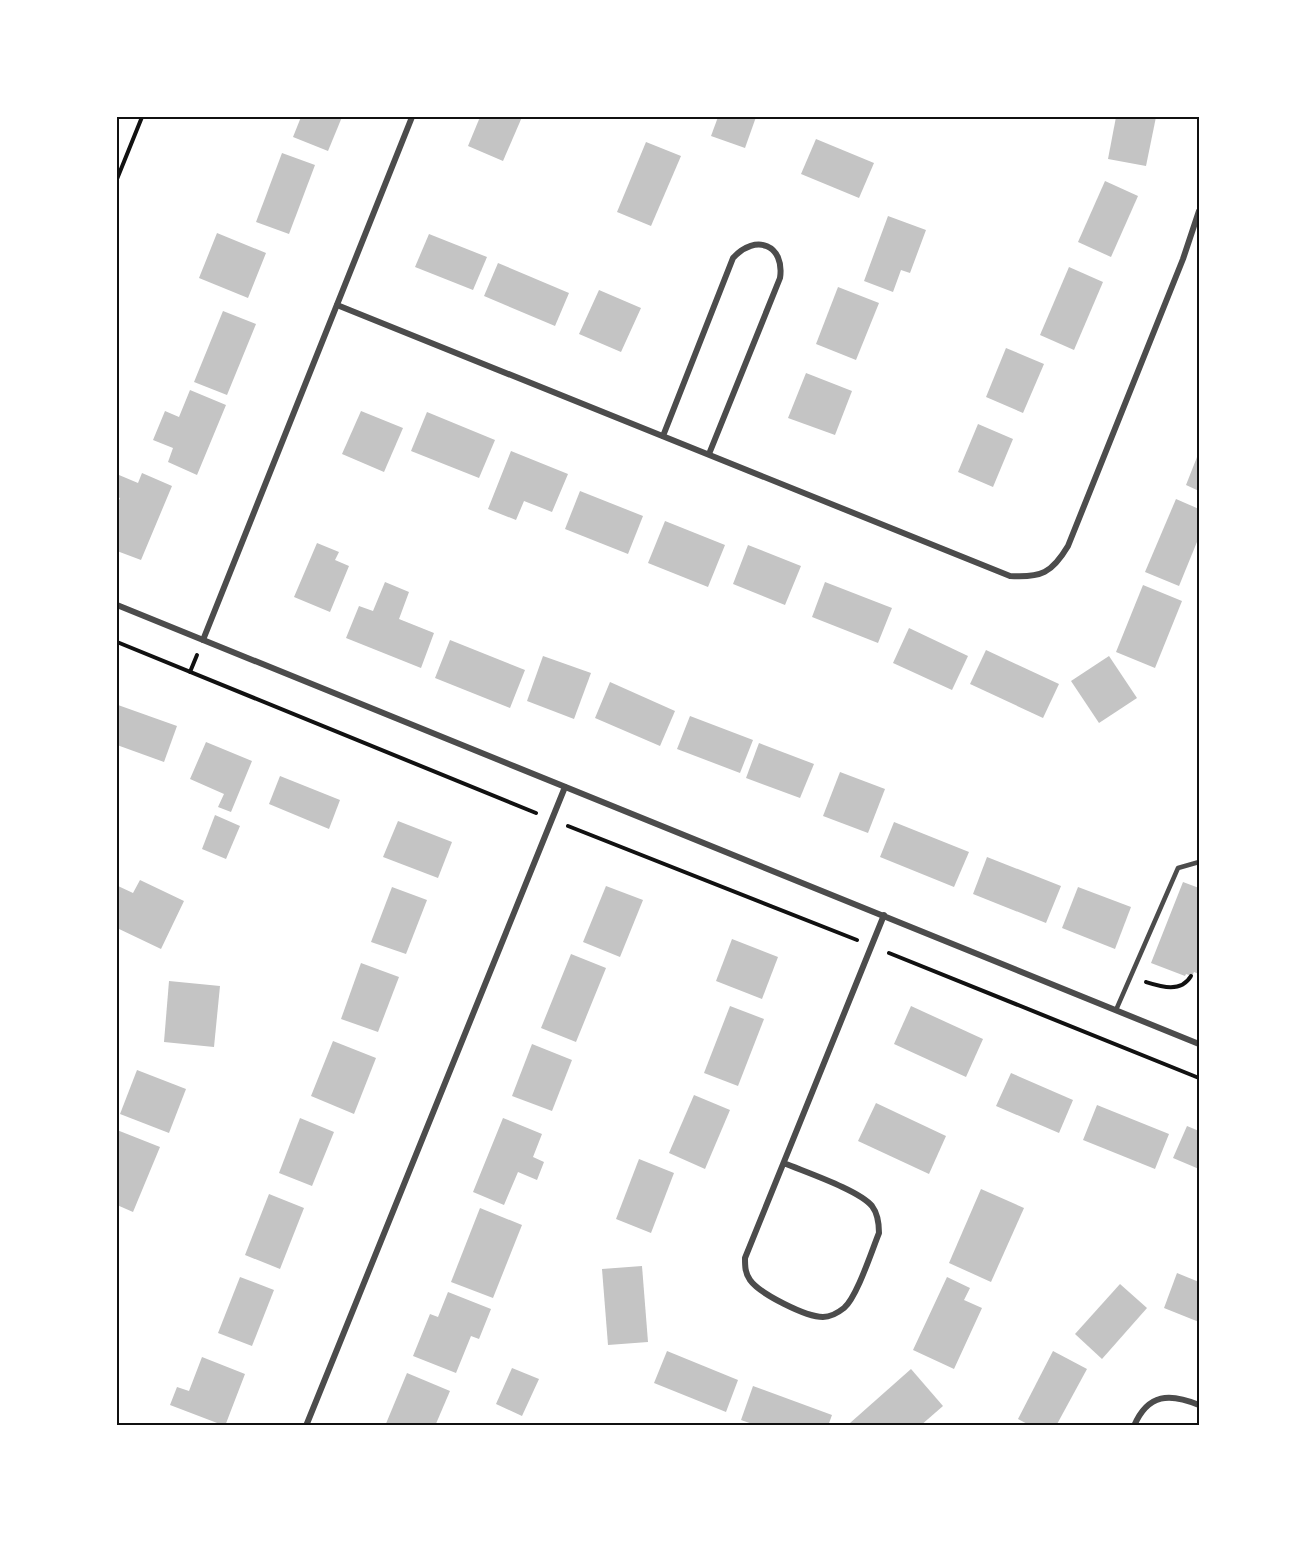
<svg xmlns="http://www.w3.org/2000/svg" width="1316" height="1543" font-family="'Noto Sans',sans-serif">
<rect width="100%" height="100%" fill="#fff"/>
<g fill="#c4c4c4">
<path d="M 301,117 L 342,117 L 328,151 L 293,137 Z"/>
<path d="M 480,117 L 522,117 L 503,161 L 468,146 Z"/>
<path d="M 718,117 L 756,117 L 745,148 L 711,136 Z"/>
<path d="M 1116,117 L 1156,117 L 1146,166 L 1108,159 Z"/>
<path d="M 816,139 L 874,163 L 859,198 L 801,174 Z"/>
<path d="M 646,142 L 681,156 L 651,226 L 617,212 Z"/>
<path d="M 282,153 L 315,165 L 289,234 L 256,222 Z"/>
<path d="M 1105,181 L 1138,196 L 1111,257 L 1078,242 Z"/>
<path d="M 888,216 L 926,230 L 910,273 L 901,270 L 893,292 L 864,281 Z"/>
<path d="M 217,233 L 266,253 L 248,298 L 199,278 Z"/>
<path d="M 429,234 L 487,257 L 473,290 L 415,267 Z"/>
<path d="M 498,263 L 569,293 L 555,326 L 484,296 Z"/>
<path d="M 1069,267 L 1103,282 L 1074,350 L 1040,335 Z"/>
<path d="M 838,287 L 879,303 L 856,360 L 816,344 Z"/>
<path d="M 599,290 L 641,308 L 621,352 L 579,334 Z"/>
<path d="M 223,311 L 256,324 L 227,395 L 194,382 Z"/>
<path d="M 1006,348 L 1044,364 L 1023,413 L 986,397 Z"/>
<path d="M 806,373 L 852,391 L 835,435 L 788,418 Z"/>
<path d="M 190,390 L 226,405 L 197,475 L 168,462 L 173,448 L 153,440 L 165,411 L 179,417 Z"/>
<path d="M 361,411 L 403,428 L 384,472 L 342,454 Z"/>
<path d="M 427,412 L 495,440 L 479,478 L 411,451 Z"/>
<path d="M 978,424 L 1013,439 L 993,487 L 958,472 Z"/>
<path d="M 511,451 L 568,474 L 552,512 L 524,501 L 516,520 L 488,509 Z"/>
<path d="M 1199,452 L 1199,491 L 1186,485 Z"/>
<path d="M 142,473 L 172,486 L 141,560 L 117,551 L 117,505 L 120,498 L 117,497 L 117,479 L 119,475 L 138,483 Z"/>
<path d="M 580,491 L 643,516 L 628,554 L 565,529 Z"/>
<path d="M 1176,499 L 1199,509 L 1199,537 L 1179,586 L 1145,572 Z"/>
<path d="M 665,521 L 725,545 L 708,587 L 648,563 Z"/>
<path d="M 317,543 L 339,552 L 335,560 L 349,566 L 330,612 L 294,597 Z"/>
<path d="M 748,545 L 801,566 L 785,605 L 733,584 Z"/>
<path d="M 385,582 L 409,592 L 399,619 L 434,633 L 421,668 L 346,638 L 359,606 L 373,611 Z"/>
<path d="M 825,582 L 892,608 L 878,643 L 812,617 Z"/>
<path d="M 1143,585 L 1182,601 L 1155,668 L 1116,652 Z"/>
<path d="M 909,628 L 968,656 L 952,690 L 893,663 Z"/>
<path d="M 450,640 L 525,670 L 510,708 L 435,678 Z"/>
<path d="M 986,650 L 1059,684 L 1043,718 L 970,684 Z"/>
<path d="M 543,656 L 591,673 L 574,719 L 527,701 Z"/>
<path d="M 1109,656 L 1137,698 L 1099,723 L 1071,681 Z"/>
<path d="M 610,682 L 675,711 L 660,746 L 595,718 Z"/>
<path d="M 118,705 L 177,726 L 164,762 L 117,745 Z"/>
<path d="M 690,716 L 753,740 L 740,773 L 677,749 Z"/>
<path d="M 206,742 L 252,761 L 231,812 L 218,807 L 224,794 L 190,779 Z"/>
<path d="M 759,743 L 814,764 L 800,798 L 746,778 Z"/>
<path d="M 840,772 L 885,789 L 868,833 L 823,816 Z"/>
<path d="M 280,776 L 340,800 L 329,829 L 269,804 Z"/>
<path d="M 215,815 L 240,826 L 226,859 L 202,849 Z"/>
<path d="M 398,821 L 452,842 L 438,878 L 383,857 Z"/>
<path d="M 894,822 L 969,852 L 954,887 L 880,857 Z"/>
<path d="M 987,857 L 1061,886 L 1046,923 L 973,894 Z"/>
<path d="M 140,880 L 184,901 L 161,949 L 117,928 L 117,889 L 118,886 L 133,893 Z"/>
<path d="M 1183,882 L 1199,888 L 1199,974 L 1194,972 L 1192,976 L 1186,974 L 1185,976 L 1151,963 Z"/>
<path d="M 606,886 L 643,900 L 620,957 L 583,942 Z"/>
<path d="M 392,887 L 427,900 L 406,954 L 371,942 Z"/>
<path d="M 1078,887 L 1131,907 L 1115,949 L 1062,928 Z"/>
<path d="M 732,939 L 778,957 L 762,999 L 716,981 Z"/>
<path d="M 571,954 L 606,968 L 576,1042 L 541,1028 Z"/>
<path d="M 361,963 L 399,977 L 378,1032 L 341,1019 Z"/>
<path d="M 169,981 L 220,986 L 214,1047 L 164,1042 Z"/>
<path d="M 730,1006 L 764,1019 L 738,1086 L 704,1073 Z"/>
<path d="M 911,1006 L 983,1039 L 966,1077 L 894,1044 Z"/>
<path d="M 333,1041 L 376,1058 L 354,1114 L 311,1096 Z"/>
<path d="M 532,1044 L 572,1060 L 552,1111 L 512,1096 Z"/>
<path d="M 137,1070 L 186,1089 L 169,1133 L 120,1114 Z"/>
<path d="M 1011,1073 L 1073,1100 L 1059,1133 L 996,1106 Z"/>
<path d="M 694,1095 L 730,1110 L 705,1169 L 669,1153 Z"/>
<path d="M 876,1103 L 946,1136 L 929,1174 L 858,1141 Z"/>
<path d="M 1097,1105 L 1169,1134 L 1155,1169 L 1083,1140 Z"/>
<path d="M 300,1118 L 334,1132 L 312,1186 L 279,1173 Z"/>
<path d="M 503,1118 L 542,1134 L 533,1157 L 544,1162 L 537,1180 L 518,1172 L 504,1205 L 473,1192 Z"/>
<path d="M 1187,1126 L 1199,1131 L 1199,1169 L 1173,1158 Z"/>
<path d="M 117,1130 L 160,1147 L 133,1212 L 117,1205 Z"/>
<path d="M 639,1159 L 674,1173 L 651,1233 L 616,1219 Z"/>
<path d="M 981,1189 L 1024,1208 L 991,1282 L 949,1263 Z"/>
<path d="M 269,1194 L 304,1208 L 280,1269 L 245,1255 Z"/>
<path d="M 480,1208 L 522,1225 L 493,1298 L 451,1282 Z"/>
<path d="M 642,1266 L 648,1342 L 608,1345 L 602,1269 Z"/>
<path d="M 1177,1273 L 1199,1282 L 1199,1322 L 1164,1308 Z"/>
<path d="M 240,1277 L 274,1290 L 252,1346 L 218,1333 Z"/>
<path d="M 947,1277 L 970,1288 L 964,1300 L 982,1308 L 954,1369 L 913,1350 Z"/>
<path d="M 1120,1284 L 1147,1308 L 1102,1359 L 1075,1334 Z"/>
<path d="M 448,1292 L 491,1309 L 479,1339 L 471,1336 L 456,1373 L 413,1356 L 430,1314 L 438,1317 Z"/>
<path d="M 667,1351 L 738,1380 L 726,1412 L 654,1383 Z"/>
<path d="M 1053,1351 L 1087,1369 L 1056,1426 L 1031,1426 L 1018,1419 Z"/>
<path d="M 202,1357 L 245,1374 L 225,1426 L 170,1405 L 177,1387 L 189,1391 Z"/>
<path d="M 512,1368 L 539,1379 L 522,1416 L 496,1404 Z"/>
<path d="M 911,1369 L 943,1406 L 920,1426 L 852,1426 L 850,1423 Z"/>
<path d="M 407,1373 L 450,1391 L 435,1426 L 385,1426 Z"/>
<path d="M 753,1386 L 832,1415 L 828,1426 L 758,1426 L 741,1420 Z"/>
</g>
<g fill="none" stroke-linecap="round" stroke-linejoin="round">
<g stroke="#111" stroke-width="4">
<path d="M 117,179 L 142,117"/>
<path d="M 117,642 L 536,813"/>
<path d="M 190,672 L 197,655"/>
<path d="M 568,826 L 857,940"/>
<path d="M 889,953 L 1199,1078"/>
<path d="M 1146,982 C 1162,987 1181,993 1191,976"/>
</g>
<path stroke="#4c4c4c" stroke-width="4.5" d="M 1116,1010 L 1178,868 L 1199,862"/>
<g stroke="#4c4c4c" stroke-width="6">
<path d="M 337,305 L 1010,576 C 1041,578 1052,573 1068,546 L 1183,259 L 1199,211"/>
<path d="M 663,436 L 733,258 C 756,233 785,245 780,278 L 709,454"/>
<path d="M 117,605 L 1199,1044"/>
<path d="M 203,640 L 412,117"/>
<path d="M 784,1163 C 805,1172 859,1190 872,1206 C 878,1214 879,1223 879,1233 C 872,1250 857,1297 844,1308 C 839,1312 831,1317 823,1317 C 806,1317 760,1294 750,1280 C 745,1273 745,1266 745,1258 L 884,915"/>
<path d="M 306,1426 L 565,787"/>
<path d="M 1134,1426 C 1148,1393 1170,1393 1199,1405"/>
</g>
</g>
<rect width="1316" height="1543" fill="none" stroke="#ffffff" stroke-width="237"/>
<rect x="118" y="118" width="1080" height="1306" fill="none" stroke="#111" stroke-width="2"/>
</svg>
